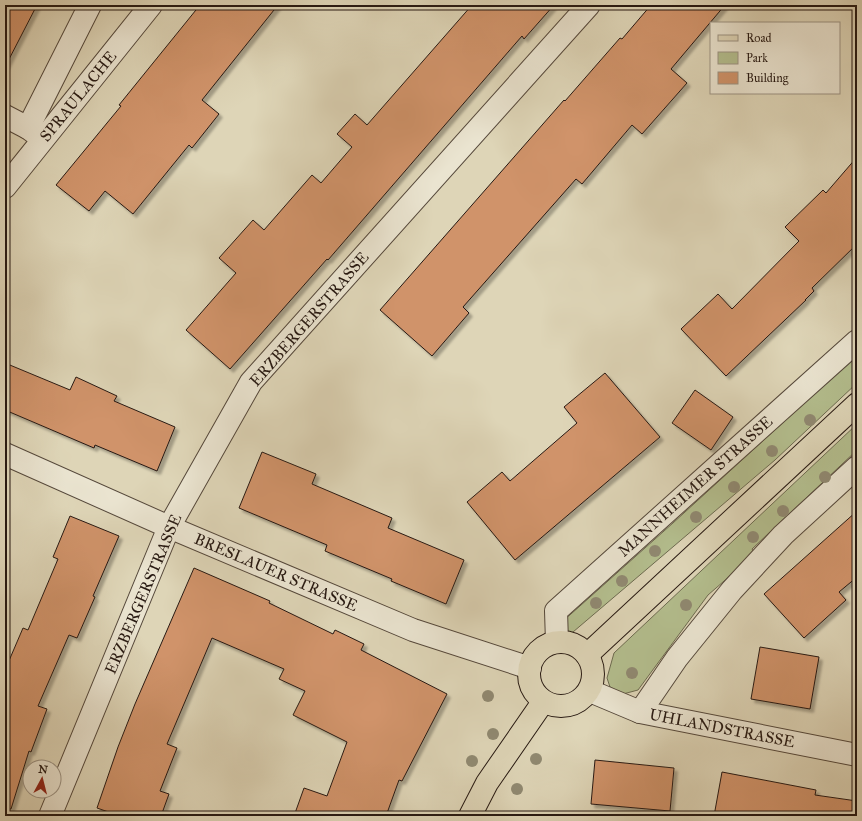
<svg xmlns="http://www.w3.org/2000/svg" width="862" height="821" font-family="'IM FELL Great Primer',serif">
<defs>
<filter id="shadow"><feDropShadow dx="3.5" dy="3.5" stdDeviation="1" flood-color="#0004"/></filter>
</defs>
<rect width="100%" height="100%" fill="#ded5b7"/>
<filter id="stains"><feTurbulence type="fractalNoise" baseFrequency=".005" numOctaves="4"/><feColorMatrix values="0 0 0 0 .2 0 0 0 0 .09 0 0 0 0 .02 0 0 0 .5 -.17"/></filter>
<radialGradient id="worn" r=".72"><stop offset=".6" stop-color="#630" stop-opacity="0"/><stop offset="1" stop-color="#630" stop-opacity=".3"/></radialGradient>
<g fill="#b3bd8d" stroke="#6d6b50">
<path d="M 857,355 L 857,383 L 775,460 L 573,632 L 568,634 L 563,633 L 562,622 L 673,523 Z"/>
<path d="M 857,424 L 857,450 L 752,549 L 755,554 L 708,595 L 638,690 L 623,694 L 610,687 L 607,678 L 614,653 Z"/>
</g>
<g fill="#d0936a" stroke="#271912" filter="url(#shadow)">
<path d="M 5,5 L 37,5 L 5,67 Z"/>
<path d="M 200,5 L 278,5 L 202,100 L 219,114 L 192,148 L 189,145 L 133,214 L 105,191 L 89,211 L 56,185 L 121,106 L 119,105 Z"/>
<path d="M 472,5 L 554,5 L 524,39 L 522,36 L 328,260 L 327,259 L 230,369 L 186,330 L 236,273 L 219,258 L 253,220 L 264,230 L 312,175 L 321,183 L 352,147 L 337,134 L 355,114 L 367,125 Z"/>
<path d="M 651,5 L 725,5 L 671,69 L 687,83 L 642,134 L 632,125 L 582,184 L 576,179 L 463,307 L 469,313 L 432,356 L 380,310 L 564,100 L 565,101 L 620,38 L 622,39 Z"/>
<path d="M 857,157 L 857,244 L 812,288 L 814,291 L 805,300 L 806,300 L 726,376 L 681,329 L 718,294 L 732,309 L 799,241 L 785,227 L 823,190 L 826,193 Z"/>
<path d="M 5,363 L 70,390 L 76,377 L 117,396 L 114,401 L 175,427 L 157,471 L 95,445 L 94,448 L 5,410 Z"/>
<path d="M 605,373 L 660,437 L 515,560 L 467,502 L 502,472 L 510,481 L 577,423 L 564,407 Z"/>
<path d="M 695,390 L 733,417 L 711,450 L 672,423 Z"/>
<path d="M 262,452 L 316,474 L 312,484 L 392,518 L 388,528 L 464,560 L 446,604 L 391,581 L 392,579 L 325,551 L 327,545 L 239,508 Z"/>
<path d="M 857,511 L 857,577 L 839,592 L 846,600 L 804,638 L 764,594 Z"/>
<path d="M 70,516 L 119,536 L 93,596 L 95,597 L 77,638 L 69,635 L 38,706 L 47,709 L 31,752 L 29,751 L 11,809 L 5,808 L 5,670 L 23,628 L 28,630 L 58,559 L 53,557 Z"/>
<path d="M 194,568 L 270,601 L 269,603 L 333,634 L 335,630 L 364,644 L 361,650 L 447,694 L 402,781 L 399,780 L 386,816 L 294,816 L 304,788 L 327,796 L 347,742 L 293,715 L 305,691 L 279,679 L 284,669 L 212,638 L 167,744 L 177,748 L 160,791 L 169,794 L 161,816 L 120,816 L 97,808 L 118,747 L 135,704 Z"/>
<path d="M 760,647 L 819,657 L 810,709 L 751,699 Z"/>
<path d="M 595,760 L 674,768 L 670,811 L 591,804 Z"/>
<path d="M 722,772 L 816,790 L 815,795 L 857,801 L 857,816 L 714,816 Z"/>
</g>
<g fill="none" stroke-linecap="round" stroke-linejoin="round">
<g stroke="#55483b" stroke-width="24">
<g id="minor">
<path d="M 5,116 L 28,128 L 40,137"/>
<path d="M 28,128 L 90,5"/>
<path d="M 5,187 L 151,5"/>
<path d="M 5,454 L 169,527 L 413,630 L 530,668"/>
<path d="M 557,642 L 556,611 L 857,341"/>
<path d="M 590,691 L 640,712 L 857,755"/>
<path d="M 640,712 L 677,658 L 732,590 L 783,535 L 857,467"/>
<path d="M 50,816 L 169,527 L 251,382 L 589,5"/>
</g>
</g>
<g stroke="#271912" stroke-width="24">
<g id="major">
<circle cx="561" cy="674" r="32"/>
<path d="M 587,655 L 857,404"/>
<path d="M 470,816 L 487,783 L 543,702"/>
</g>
</g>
<use href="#minor" stroke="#eae4d0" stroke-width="22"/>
<use href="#major" stroke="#ded5b7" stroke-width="22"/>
</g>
<g fill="#908971">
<circle cx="810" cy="420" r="6"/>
<circle cx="772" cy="451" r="6"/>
<circle cx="825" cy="477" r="6"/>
<circle cx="734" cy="487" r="6"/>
<circle cx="783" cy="511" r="6"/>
<circle cx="696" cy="517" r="6"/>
<circle cx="753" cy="537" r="6"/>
<circle cx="655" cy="551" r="6"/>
<circle cx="622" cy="581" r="6"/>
<circle cx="596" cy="603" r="6"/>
<circle cx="686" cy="605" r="6"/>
<circle cx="632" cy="673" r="6"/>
<circle cx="488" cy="696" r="6"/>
<circle cx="493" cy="734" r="6"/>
<circle cx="536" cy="759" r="6"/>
<circle cx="472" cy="761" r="6"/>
<circle cx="517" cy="789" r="6"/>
</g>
<g text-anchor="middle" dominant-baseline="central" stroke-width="3" stroke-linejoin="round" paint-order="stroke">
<g font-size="16" fill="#271912" stroke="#eae4d0">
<text transform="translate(78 96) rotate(-51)">SPRAULACHE</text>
<text transform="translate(309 319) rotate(-49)">ERZBERGERSTRASSE</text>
<text transform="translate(695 486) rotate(-42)">MANNHEIMER STRASSE</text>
<text transform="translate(276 572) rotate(23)">BRESLAUER STRASSE</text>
<text transform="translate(143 594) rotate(-67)">ERZBERGERSTRASSE</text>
<text transform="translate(722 728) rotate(11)">UHLANDSTRASSE</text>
</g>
</g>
<rect width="862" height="821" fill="none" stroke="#ded5b7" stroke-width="20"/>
<rect x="6" y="6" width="850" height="809" fill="none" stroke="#271912" stroke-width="2"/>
<rect x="10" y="10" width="842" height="801" fill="none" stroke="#271912"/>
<rect x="710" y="22" width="130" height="72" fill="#eae4d0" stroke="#9c9384"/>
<rect x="718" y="35" width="20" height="6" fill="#ded5b7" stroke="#9c9384"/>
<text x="746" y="42" font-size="12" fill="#271912">Road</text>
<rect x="718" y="52" width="20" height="12" fill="#b3bd8d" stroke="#9c9384"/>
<text x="746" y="62" font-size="12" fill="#271912">Park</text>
<rect x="718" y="72" width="20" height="12" fill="#d0936a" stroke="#9c9384"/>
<text x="746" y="82" font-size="12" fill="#271912">Building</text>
<g transform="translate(42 779) rotate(7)"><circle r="19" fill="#eae4d0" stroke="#9c9384"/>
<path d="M0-3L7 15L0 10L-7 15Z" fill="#8f2418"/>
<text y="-6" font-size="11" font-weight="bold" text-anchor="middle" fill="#271912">N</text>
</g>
<rect width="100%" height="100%" filter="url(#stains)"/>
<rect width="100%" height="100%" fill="url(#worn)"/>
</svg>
